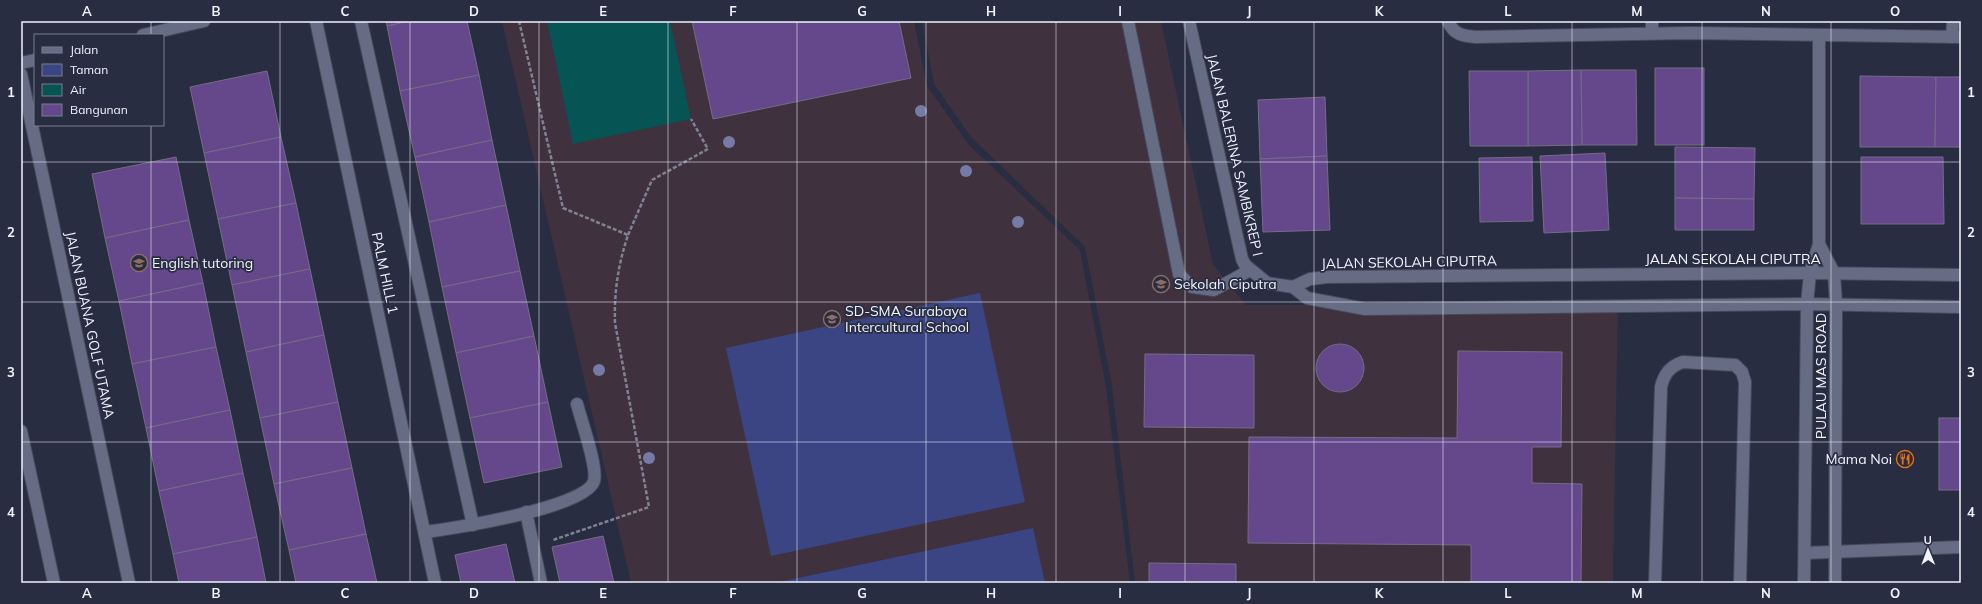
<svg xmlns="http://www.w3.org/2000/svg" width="1982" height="604" font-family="Mulish,sans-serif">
<rect width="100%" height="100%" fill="#292d42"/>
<g fill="#3f313e">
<path d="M 502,21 L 914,21 L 927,86 L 968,144 L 1080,250 L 1106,387 L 1130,583 L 631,583 Z"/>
<path d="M 922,21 L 1161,21 L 1213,264 L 1246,305 L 1618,304 L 1613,583 L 1135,583 L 1112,386 L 1085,247 L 971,137 L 934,84 Z"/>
</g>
<g fill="#3b4583">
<path d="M 980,293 L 1025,502 L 771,556 L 726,348 Z"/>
<path d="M 1033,528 L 1045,583 L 779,582 Z"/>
</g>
<path fill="#075455" d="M 547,21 L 670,21 L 691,119 L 573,144 Z"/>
<g fill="#65488c" stroke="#756c84">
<path d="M 386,21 L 410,21 L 387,26 Z"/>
<path d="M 410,21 L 467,21 L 479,75 L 400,91 L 387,26 Z"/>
<path d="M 692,21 L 899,21 L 911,78 L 713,119 Z"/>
<rect x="1655" y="68" width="49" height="77"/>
<path d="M 1581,70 L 1636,70 L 1637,145 L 1582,145 Z"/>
<path d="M 1581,70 L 1582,145 L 1528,146 L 1528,71 Z"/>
<path d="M 267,71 L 281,137 L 204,153 L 190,87 Z"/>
<path d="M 1469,71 L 1528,71 L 1528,146 L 1470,146 Z"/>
<path d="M 479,75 L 492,140 L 415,157 L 400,91 Z"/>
<path d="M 1860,76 L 1936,77 L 1935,147 L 1860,147 Z"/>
<path d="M 1936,77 L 1961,77 L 1961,147 L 1935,147 Z"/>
<path d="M 1325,97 L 1327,156 L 1260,159 L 1258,100 Z"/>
<path d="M 281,137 L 296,203 L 218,219 L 204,153 Z"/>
<path d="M 492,140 L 506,205 L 429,222 L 415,157 Z"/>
<path d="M 1675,147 L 1755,148 L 1754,199 L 1675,198 Z"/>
<path d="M 1605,153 L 1609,230 L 1544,233 L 1540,156 Z"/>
<path d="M 1327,156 L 1330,230 L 1263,232 L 1260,159 Z"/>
<path d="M 176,157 L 189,220 L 105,238 L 92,174 Z"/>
<path d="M 1532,157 L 1533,221 L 1480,222 L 1479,158 Z"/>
<path d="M 1861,157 L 1943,157 L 1944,224 L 1861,224 Z"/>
<path d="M 1675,198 L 1754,199 L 1754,230 L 1675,230 Z"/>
<path d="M 296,203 L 310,269 L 232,285 L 218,219 Z"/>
<path d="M 506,205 L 520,271 L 442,287 L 429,222 Z"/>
<path d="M 189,220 L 203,283 L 119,301 L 105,238 Z"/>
<path d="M 310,269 L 324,335 L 246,352 L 232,285 Z"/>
<path d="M 520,271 L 534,336 L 456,353 L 442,287 Z"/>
<path d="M 203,283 L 216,347 L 132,364 L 119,301 Z"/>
<path d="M 324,335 L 338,402 L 260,418 L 246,352 Z"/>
<path d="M 534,336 L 548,402 L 470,418 L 456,353 Z"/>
<circle cx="1340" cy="368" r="24"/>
<path d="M 216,347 L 230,410 L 146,428 L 132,364 Z"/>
<path d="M 1458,351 L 1562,352 L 1561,447 L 1532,447 L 1532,483 L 1582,484 L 1581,583 L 1471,583 L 1471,545 L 1248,543 L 1249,437 L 1457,438 Z"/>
<path d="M 1145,354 L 1254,355 L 1254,428 L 1144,427 Z"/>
<path d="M 338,402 L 352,468 L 274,484 L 260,418 Z"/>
<path d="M 548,402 L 562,467 L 484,483 L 470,418 Z"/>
<path d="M 230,410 L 243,473 L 159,491 L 146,428 Z"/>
<rect x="1939" y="418" width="22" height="72"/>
<path d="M 352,468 L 366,534 L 289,550 L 274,484 Z"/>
<path d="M 243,473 L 257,537 L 173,554 L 159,491 Z"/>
<path d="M 366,534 L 377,583 L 296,583 L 289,550 Z"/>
<path d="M 603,536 L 614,583 L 560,583 L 552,547 Z"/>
<path d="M 257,537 L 266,583 L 179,583 L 173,554 Z"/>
<path d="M 506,544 L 515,583 L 461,583 L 455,555 Z"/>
<path d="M 1149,563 L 1236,564 L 1236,583 L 1149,583 Z"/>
</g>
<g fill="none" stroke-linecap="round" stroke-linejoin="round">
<g stroke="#474a5b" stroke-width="14">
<g id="lane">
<path d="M 1128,21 L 1179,274 L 1192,287 L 1214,290 L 1250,270"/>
<path d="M 1655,583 L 1661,387 C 1664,374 1670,366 1683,362 L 1735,365 L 1742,372 L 1745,382 L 1740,583"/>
</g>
</g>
<g stroke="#474a5b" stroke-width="14">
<g id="street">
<path d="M 316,21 L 435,583"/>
<path d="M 361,21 L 473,525"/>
<path d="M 1189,21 L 1242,259 L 1245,265 L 1267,283 L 1293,287"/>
<path d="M 1448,21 C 1453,34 1462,36 1476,37 L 1690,33 L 1961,37"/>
<path d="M 1652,33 L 1652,21"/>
<path d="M 143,35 L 204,21"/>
<path d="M 1952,37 L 1953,21"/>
<path d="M 21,63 L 35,60"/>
<path d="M 1819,244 L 1834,273 L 1836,305 L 1835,583"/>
<path d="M 1293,287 L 1307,298 L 1365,309 L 1807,304 L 1961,307"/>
<path d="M 1293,287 L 1310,279 L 1327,277 L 1810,273 L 1961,275"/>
<path d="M 526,512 L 541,583"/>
<path d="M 426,532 C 454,528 586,508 594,481 C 598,467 581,420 577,404"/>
<path d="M 1805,553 L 1961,547"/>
<path d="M 1804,583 L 1807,304 L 1810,273 L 1819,244 L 1819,36"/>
</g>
</g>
<g stroke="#474a5b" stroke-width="14">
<g id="secondary">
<path d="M 21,74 L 129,583"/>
<path d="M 21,431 L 54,583"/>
</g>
</g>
<g stroke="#808394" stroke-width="2.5" stroke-dasharray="4 2" stroke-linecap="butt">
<path d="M 519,21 L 563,208 L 628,235 C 618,265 614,292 615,323 L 649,507 L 553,540"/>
<path d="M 628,235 L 652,180 L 708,149 L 691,119"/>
</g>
<use href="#lane" stroke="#666c84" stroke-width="12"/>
<use href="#street" stroke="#666c84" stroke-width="12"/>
<use href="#secondary" stroke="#666c84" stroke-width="12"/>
</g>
<g fill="#737ca6">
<circle cx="921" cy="111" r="6"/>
<circle cx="729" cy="142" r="6"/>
<circle cx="966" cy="171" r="6"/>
<circle cx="1018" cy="222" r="6"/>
<circle cx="599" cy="370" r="6"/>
<circle cx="649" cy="458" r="6"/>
</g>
<path fill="none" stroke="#f0f3fe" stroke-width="1" stroke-opacity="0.55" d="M 151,21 L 151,35M 280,21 L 280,583M 410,21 L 410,583M 539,21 L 539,583M 668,21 L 668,583M 797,21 L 797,583M 926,21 L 926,583M 1056,21 L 1056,583M 1185,21 L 1185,583M 1314,21 L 1314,583M 1443,21 L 1443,583M 1572,21 L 1572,583M 1702,21 L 1702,583M 1831,21 L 1831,583M 151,125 L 151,583M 21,162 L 1961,162M 21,302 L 1961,302M 21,442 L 1961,442"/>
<defs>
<g id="school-ring" transform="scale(0.9)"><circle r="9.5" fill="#292d42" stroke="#8d6e63" stroke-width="1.5"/><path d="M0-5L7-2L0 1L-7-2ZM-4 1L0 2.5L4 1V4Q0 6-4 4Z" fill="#8d6e63"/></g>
<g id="restaurant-ring" transform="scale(0.9)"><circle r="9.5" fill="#292d42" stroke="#e8710a" stroke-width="1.5"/><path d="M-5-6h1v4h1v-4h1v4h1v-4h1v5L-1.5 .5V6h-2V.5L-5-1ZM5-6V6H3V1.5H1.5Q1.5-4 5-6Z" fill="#e8710a"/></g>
</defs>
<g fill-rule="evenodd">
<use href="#school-ring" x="139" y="263"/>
<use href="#school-ring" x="1161" y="284"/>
<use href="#school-ring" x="832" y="319"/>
<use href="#restaurant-ring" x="1905" y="459"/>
</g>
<g text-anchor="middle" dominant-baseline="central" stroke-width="3.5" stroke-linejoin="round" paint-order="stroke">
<g font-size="14" fill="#f0f3fe" stroke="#292d42">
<text transform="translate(1235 155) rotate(77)">JALAN BALERINA SAMBIKREP I</text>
<text x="1733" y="259">JALAN SEKOLAH CIPUTRA</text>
<text transform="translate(1409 262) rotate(-1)">JALAN SEKOLAH CIPUTRA</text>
<text transform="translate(385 273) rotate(78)">PALM HILL 1</text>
<text transform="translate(90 325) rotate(78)">JALAN BUANA GOLF UTAMA</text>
<text transform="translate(1821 376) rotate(-90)">PULAU MAS ROAD</text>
</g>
<g font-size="14" fill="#f0f3fe" stroke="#292d42" text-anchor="start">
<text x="152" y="263">English tutoring</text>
<text x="1174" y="284">Sekolah Ciputra</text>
<text x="845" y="311">SD-SMA Surabaya<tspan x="845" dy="16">Intercultural School</tspan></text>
<text x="1892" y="459" text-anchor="end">Mama Noi</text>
</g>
</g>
<rect width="1982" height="604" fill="none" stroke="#292d42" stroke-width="44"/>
<rect x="34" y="34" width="130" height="92" fill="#292d42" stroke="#797c8d"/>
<rect x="42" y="47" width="20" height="6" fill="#666c84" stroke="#797c8d"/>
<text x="70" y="54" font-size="12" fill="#f0f3fe">Jalan</text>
<rect x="42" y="64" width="20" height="12" fill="#3b4583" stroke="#797c8d"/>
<text x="70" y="74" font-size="12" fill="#f0f3fe">Taman</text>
<rect x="42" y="84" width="20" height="12" fill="#075455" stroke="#797c8d"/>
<text x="70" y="94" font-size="12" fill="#f0f3fe">Air</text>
<rect x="42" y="104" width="20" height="12" fill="#65488c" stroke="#797c8d"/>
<text x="70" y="114" font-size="12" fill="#f0f3fe">Bangunan</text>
<g transform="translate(1928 550) rotate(359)" stroke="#292d42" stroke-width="3" paint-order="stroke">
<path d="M0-3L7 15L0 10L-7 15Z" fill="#f0f3fe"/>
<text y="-6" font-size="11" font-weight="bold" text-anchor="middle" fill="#f0f3fe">U</text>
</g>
<rect x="22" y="22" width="1938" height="560" fill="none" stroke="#f0f3fe" stroke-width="1.5"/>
<g font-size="13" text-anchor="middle" font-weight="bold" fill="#f0f3fe">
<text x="87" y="16">A</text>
<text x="216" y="16">B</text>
<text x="345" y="16">C</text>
<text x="474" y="16">D</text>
<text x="603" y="16">E</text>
<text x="733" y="16">F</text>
<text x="862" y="16">G</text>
<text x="991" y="16">H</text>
<text x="1120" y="16">I</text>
<text x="1249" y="16">J</text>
<text x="1379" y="16">K</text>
<text x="1508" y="16">L</text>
<text x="1637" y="16">M</text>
<text x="1766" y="16">N</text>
<text x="1895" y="16">O</text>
<text x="11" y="97">1</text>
<text x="1971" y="97">1</text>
<text x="11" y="237">2</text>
<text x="1971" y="237">2</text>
<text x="11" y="377">3</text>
<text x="1971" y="377">3</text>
<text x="11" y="517">4</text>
<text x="1971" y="517">4</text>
<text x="87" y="598">A</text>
<text x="216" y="598">B</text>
<text x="345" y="598">C</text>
<text x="474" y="598">D</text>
<text x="603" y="598">E</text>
<text x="733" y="598">F</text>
<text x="862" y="598">G</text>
<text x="991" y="598">H</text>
<text x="1120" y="598">I</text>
<text x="1249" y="598">J</text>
<text x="1379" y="598">K</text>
<text x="1508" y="598">L</text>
<text x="1637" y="598">M</text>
<text x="1766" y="598">N</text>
<text x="1895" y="598">O</text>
</g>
</svg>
